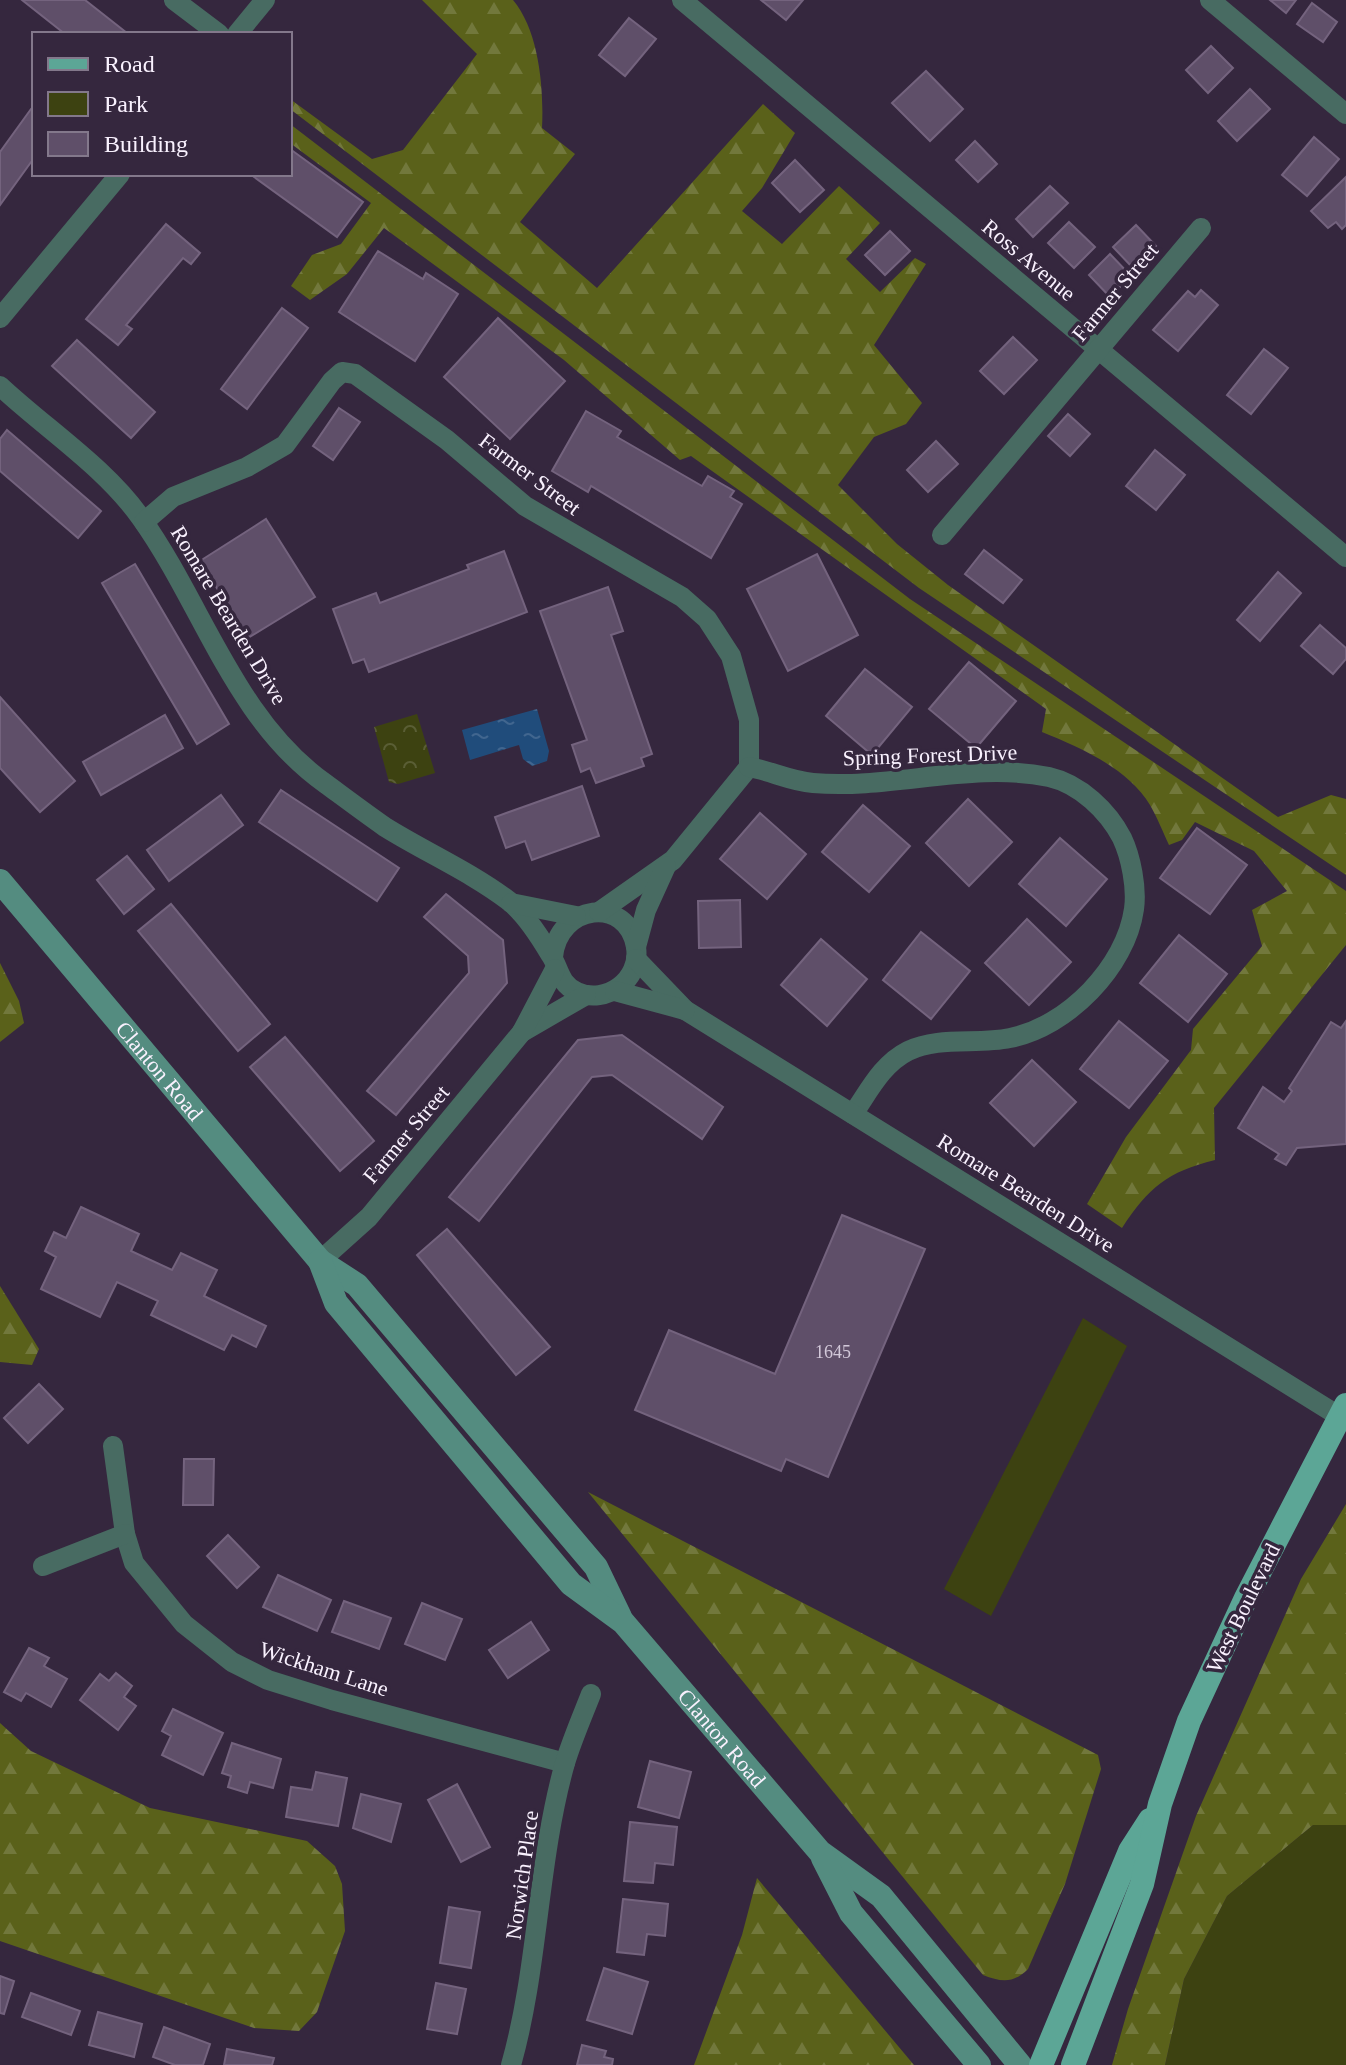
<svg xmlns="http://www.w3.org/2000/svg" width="1346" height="2065" font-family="Georgia,serif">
<defs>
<pattern id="forest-firs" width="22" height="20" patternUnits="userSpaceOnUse" patternTransform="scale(2)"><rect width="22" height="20" fill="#5a611a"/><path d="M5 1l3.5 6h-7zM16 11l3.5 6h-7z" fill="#72783c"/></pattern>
<pattern id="park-crowns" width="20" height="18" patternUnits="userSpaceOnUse" patternTransform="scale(2)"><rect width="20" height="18" fill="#3d4211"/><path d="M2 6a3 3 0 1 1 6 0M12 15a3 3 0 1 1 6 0" fill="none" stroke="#5a5e35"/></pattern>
<pattern id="water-ripples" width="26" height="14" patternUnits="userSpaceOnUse" patternTransform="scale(2)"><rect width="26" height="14" fill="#204c7b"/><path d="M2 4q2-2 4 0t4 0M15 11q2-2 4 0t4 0" fill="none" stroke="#41668f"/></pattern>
</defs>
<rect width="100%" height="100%" fill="#35273e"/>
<g fill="#3d4211">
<path d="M 1083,1318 L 1127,1346 L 991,1616 L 944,1589 Z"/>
<path d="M 1313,1825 L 1346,1825 L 1346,2065 L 1165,2065 L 1184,1979 L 1227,1896 Z"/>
</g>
<g fill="url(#forest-firs)">
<path d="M 422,0 L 513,0 C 539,31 544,88 542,128 L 575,154 L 520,222 L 597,288 L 763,104 L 795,133 L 762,188 L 742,211 L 782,244 L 839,186 L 880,223 L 846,259 L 880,292 L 915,258 L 926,264 L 874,345 L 922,403 L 906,424 L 874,437 L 838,485 L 897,544 L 948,585 L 1278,817 L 1331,795 L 1346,799 L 1346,875 L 919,588 L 290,109 L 290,99 L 372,159 L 403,150 L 477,54 Z"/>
<path d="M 290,124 L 910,599 L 1346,891 L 1346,945 L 1214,1108 L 1215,1160 C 1167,1172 1149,1187 1122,1228 L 1087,1204 L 1126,1137 L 1191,1050 L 1193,1029 L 1262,946 L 1252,910 L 1287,891 L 1254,851 L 1195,822 L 1182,840 L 1169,845 C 1163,832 1157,817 1150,805 C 1128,768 1079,747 1042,732 L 1046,709 L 691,456 L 680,460 L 564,360 L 384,228 L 347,274 L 310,300 L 291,286 L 312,255 L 341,244 L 371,203 L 290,143 Z"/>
<path d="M 0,963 L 19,1001 L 24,1023 L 0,1042 Z"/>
<path d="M 0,1286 L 39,1349 L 32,1365 L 0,1362 Z"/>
<path d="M 588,1492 L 1098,1755 L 1101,1769 L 1065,1884 L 1028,1969 C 1013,1984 1001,1982 983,1975 Z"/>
<path d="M 1346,1504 L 1346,1825 L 1313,1825 L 1227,1896 L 1184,1979 L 1165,2065 L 1112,2065 L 1128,2009 L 1196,1816 L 1301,1579 Z"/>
<path d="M 0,1723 L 31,1751 L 150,1808 L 307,1841 L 335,1866 L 342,1884 L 345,1931 L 317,2012 L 299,2031 L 254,2028 L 0,1941 Z"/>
<path d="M 757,1878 L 914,2065 L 694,2065 L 742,1935 Z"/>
</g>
<path fill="url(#park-crowns)" d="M 417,714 L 435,773 L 398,784 L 389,782 L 374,727 Z"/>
<path fill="url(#water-ripples)" d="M 537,709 L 549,751 L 547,761 L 532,766 L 523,759 L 519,745 L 470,760 L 462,730 Z"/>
<g fill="#5f4f69" stroke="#74637e" stroke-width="2">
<path d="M 22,0 L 85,0 L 127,33 L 65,34 Z"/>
<path d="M 761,0 L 803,0 L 786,20 Z"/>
<path d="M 1270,0 L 1296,0 L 1286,13 Z"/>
<path d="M 1312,3 L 1337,22 L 1323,42 L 1297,24 Z"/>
<path d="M 629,18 L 656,39 L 625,76 L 599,55 Z"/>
<path d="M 1211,46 L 1233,68 L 1208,93 L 1186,70 Z"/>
<path d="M 926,71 L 963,109 L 930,141 L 892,103 Z"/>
<path d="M 1250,89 L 1270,109 L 1237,141 L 1218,121 Z"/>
<path d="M 31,109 L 34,111 L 34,158 L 0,205 L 0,152 Z"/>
<path d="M 1314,137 L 1339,159 L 1307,196 L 1282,175 Z"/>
<path d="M 975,141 L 997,164 L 978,182 L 956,160 Z"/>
<path d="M 290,149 L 363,202 L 337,237 L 250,174 L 290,174 Z"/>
<path d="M 795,160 L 824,190 L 800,212 L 772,183 Z"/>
<path d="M 1346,177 L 1346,225 L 1342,229 L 1336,222 L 1328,228 L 1311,211 Z"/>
<path d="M 1050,186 L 1068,203 L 1033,237 L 1016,219 Z"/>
<path d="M 1069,222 L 1095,247 L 1074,268 L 1048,243 Z"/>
<path d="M 166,224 L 200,253 L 191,264 L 183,258 L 126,325 L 132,329 L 118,345 L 86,319 Z"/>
<path d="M 1136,225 L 1156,246 L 1133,268 L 1113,247 Z"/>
<path d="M 890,231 L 910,251 L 885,275 L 865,255 Z"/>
<path d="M 378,251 L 423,279 L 426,273 L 458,294 L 415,361 L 339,312 Z"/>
<path d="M 1110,254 L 1131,276 L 1110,297 L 1089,275 Z"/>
<path d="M 1201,290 L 1218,305 L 1178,351 L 1153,330 L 1188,291 L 1195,297 Z"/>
<path d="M 282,308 L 308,328 L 247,409 L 221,389 Z"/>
<path d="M 498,318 L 565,381 L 510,439 L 444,377 Z"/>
<path d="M 1013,337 L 1037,360 L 1004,394 L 980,371 Z"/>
<path d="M 77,340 L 155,412 L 131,438 L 52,366 Z"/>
<path d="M 1264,349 L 1288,368 L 1251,414 L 1227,395 Z"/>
<path d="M 339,408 L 360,422 L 333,460 L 313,446 Z"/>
<path d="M 586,411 L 621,431 L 617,437 L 702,486 L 708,476 L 734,491 L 730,497 L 742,504 L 711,558 L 591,486 L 588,492 L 552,471 Z"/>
<path d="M 1068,414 L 1090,434 L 1070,456 L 1048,436 Z"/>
<path d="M 7,430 L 101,511 L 78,538 L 0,471 L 0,439 Z"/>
<path d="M 936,441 L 958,464 L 928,492 L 907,470 Z"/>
<path d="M 1155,450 L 1185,475 L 1156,510 L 1126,486 Z"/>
<path d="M 266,519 L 315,597 L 248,638 L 200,561 Z"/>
<path d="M 984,550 L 1022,580 L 1003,603 L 965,574 Z"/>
<path d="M 504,551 L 527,612 L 369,672 L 364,659 L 353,663 L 333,609 L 376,593 L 380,603 L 469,569 L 467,565 Z"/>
<path d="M 817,554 L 858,635 L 788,671 L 747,589 Z"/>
<path d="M 135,564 L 229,724 L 197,744 L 102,583 Z"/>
<path d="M 1278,572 L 1301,593 L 1260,641 L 1237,620 Z"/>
<path d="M 608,587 L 623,631 L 611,635 L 652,754 L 641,758 L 644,766 L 596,783 L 590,768 L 581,772 L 572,745 L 587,740 L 540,611 Z"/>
<path d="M 1320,625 L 1346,648 L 1346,659 L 1333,674 L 1301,646 Z"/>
<path d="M 969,662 L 1016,701 L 976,748 L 929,709 Z"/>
<path d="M 865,669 L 912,707 L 872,755 L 826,716 Z"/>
<path d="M 0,697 L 75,781 L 40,812 L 0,768 Z"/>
<path d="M 165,715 L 183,748 L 101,795 L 83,762 Z"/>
<path d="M 582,786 L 599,836 L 532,860 L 525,841 L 506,848 L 495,817 Z"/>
<path d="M 281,790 L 399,868 L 377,901 L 259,822 Z"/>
<path d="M 221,795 L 243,825 L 169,881 L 147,850 Z"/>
<path d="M 968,799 L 1012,842 L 969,886 L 926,843 Z"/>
<path d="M 863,805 L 910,846 L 869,892 L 822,852 Z"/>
<path d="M 760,813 L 806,854 L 767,899 L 720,859 Z"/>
<path d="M 1197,828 L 1247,865 L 1210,914 L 1160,878 Z"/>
<path d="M 1060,838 L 1107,879 L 1066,926 L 1019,884 Z"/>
<path d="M 127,856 L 154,889 L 124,914 L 97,880 Z"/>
<path d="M 446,894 L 503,940 L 507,983 L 396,1115 L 367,1091 L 469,973 L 468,956 L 424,917 Z"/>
<path d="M 740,900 L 741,947 L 699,948 L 698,901 Z"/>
<path d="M 171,904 L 270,1024 L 238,1051 L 138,931 Z"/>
<path d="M 1027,919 L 1071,962 L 1029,1005 L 985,963 Z"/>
<path d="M 921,932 L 970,971 L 931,1019 L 883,980 Z"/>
<path d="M 1179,935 L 1227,974 L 1188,1022 L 1140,983 Z"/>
<path d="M 821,939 L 867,979 L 827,1026 L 781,985 Z"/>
<path d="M 1119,1021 L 1168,1061 L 1129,1108 L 1080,1069 Z"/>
<path d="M 1346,1021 L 1346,1144 L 1297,1148 L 1286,1165 L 1275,1159 L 1279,1154 L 1238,1128 L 1263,1087 L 1284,1102 L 1292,1091 L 1289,1088 L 1331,1022 L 1341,1028 Z"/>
<path d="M 622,1035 L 723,1107 L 702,1139 L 612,1075 L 592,1077 L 479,1221 L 449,1197 L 578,1040 Z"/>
<path d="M 285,1037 L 374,1141 L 340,1171 L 250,1067 Z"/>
<path d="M 1032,1060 L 1076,1102 L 1034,1146 L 990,1103 Z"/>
<path d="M 81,1207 L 139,1234 L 131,1251 L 172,1270 L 181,1253 L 217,1270 L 204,1296 L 266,1326 L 256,1347 L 232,1335 L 224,1350 L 151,1315 L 158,1301 L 117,1282 L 100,1317 L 41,1289 L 56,1257 L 45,1251 L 54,1232 L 66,1238 Z"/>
<path d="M 842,1215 L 925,1249 L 828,1477 L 786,1459 L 781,1471 L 635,1410 L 669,1330 L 775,1374 Z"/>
<path d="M 447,1229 L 550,1347 L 516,1375 L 417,1255 Z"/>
<path d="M 39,1384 L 63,1409 L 28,1443 L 4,1418 Z"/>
<path d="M 184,1459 L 214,1459 L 213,1505 L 183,1505 Z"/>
<path d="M 228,1535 L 259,1567 L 237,1588 L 207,1556 Z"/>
<path d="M 278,1575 L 331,1600 L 317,1631 L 263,1607 Z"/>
<path d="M 344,1601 L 391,1618 L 379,1649 L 332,1632 Z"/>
<path d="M 422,1603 L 462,1619 L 445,1660 L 405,1644 Z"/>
<path d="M 531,1622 L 549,1650 L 508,1678 L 489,1650 Z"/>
<path d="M 29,1648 L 49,1658 L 44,1666 L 67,1679 L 51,1707 L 26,1693 L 21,1701 L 4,1692 Z"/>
<path d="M 116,1673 L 132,1686 L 124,1697 L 136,1706 L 118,1730 L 80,1700 L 100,1674 L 109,1681 Z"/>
<path d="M 173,1709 L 223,1733 L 203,1775 L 162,1755 L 171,1736 L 162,1731 Z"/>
<path d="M 232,1743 L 281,1759 L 273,1788 L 250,1782 L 247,1793 L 228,1787 L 231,1776 L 222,1773 Z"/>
<path d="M 650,1761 L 691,1772 L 679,1818 L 638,1807 Z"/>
<path d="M 316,1772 L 347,1778 L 338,1826 L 286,1817 L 291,1787 L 312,1790 Z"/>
<path d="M 457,1784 L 490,1847 L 461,1862 L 428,1800 Z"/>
<path d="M 361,1794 L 401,1804 L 391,1842 L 353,1828 Z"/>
<path d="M 630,1822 L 677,1827 L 673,1865 L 655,1863 L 653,1883 L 624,1881 Z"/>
<path d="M 623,1899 L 668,1904 L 665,1936 L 647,1934 L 644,1955 L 617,1952 Z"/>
<path d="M 449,1907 L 480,1912 L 471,1968 L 440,1963 Z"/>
<path d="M 604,1968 L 648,1982 L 632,2034 L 587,2020 Z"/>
<path d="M 0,1976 L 14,1981 L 4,2014 L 0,2013 Z"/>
<path d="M 436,1983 L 466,1989 L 457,2034 L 427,2029 Z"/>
<path d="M 31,1993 L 80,2011 L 71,2035 L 22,2017 Z"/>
<path d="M 98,2012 L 142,2024 L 134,2057 L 89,2045 Z"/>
<path d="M 164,2027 L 210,2044 L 203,2065 L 175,2065 L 153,2057 Z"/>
<path d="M 582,2045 L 606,2051 L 604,2057 L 613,2059 L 612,2065 L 577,2065 Z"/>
<path d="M 227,2049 L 274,2058 L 272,2065 L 224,2065 Z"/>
</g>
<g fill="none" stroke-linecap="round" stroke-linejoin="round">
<g stroke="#486b62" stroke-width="20">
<path d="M 174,0 L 219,34"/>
<path d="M 682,0 L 1346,557"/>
<path d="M 1210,0 L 1346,114"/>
<path d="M 237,34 L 265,0"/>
<path d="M 0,318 L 120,174"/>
<path d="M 0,386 C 46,429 105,467 141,518 C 203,605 235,720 326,784 C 345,798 365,813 385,827 C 425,852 471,872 509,901 C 524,913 540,937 550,954 C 560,968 558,983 577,992 C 606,1005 641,980 636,947 C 627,895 558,904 553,957"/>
<path d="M 144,522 L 173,497 L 247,467 L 285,445 L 332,381 L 342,372 L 355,374 L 447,440 L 525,506 L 682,597 L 707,619 L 731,656 L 749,720 L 749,767 L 673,860 L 599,912"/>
<path d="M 942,535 L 1201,228"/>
<path d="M 749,767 C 771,771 790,781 813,783 C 891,790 972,761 1049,777 C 1080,784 1108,811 1122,838 C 1131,857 1137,888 1134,909 C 1126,967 1067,1027 1010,1038 C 977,1045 939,1036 908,1051 C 882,1064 869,1091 853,1114"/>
<path d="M 511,903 L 576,916"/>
<path d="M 636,947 L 646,910 L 666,866"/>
<path d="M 636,959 L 685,1010 L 1342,1418"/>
<path d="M 615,991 L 685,1010"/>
<path d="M 522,1032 L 586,995"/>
<path d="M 320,1261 L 369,1217 L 522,1032 L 555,969"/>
<path d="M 113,1446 L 125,1534 L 134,1563 L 184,1624 L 232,1662 L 268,1680 L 332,1700 L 565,1763"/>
<path d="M 43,1566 L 125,1534"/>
<path d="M 511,2065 C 539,1966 537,1862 565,1763 C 572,1740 582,1717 591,1694"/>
</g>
<g stroke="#548c80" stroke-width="24">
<path id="s1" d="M 0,881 L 320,1261 L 357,1285 L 596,1567 L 620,1617"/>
<path id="s2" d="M 320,1261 L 336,1303 L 571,1584 L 623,1622 L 820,1852 L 881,1896 L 1020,2065"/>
<path d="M 823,1858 L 851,1913 L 979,2065"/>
</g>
<g stroke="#5ca696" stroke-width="24">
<path d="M 1041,2065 L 1130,1851 L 1150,1820"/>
<path d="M 1073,2065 L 1142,1884 L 1160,1804 L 1189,1721 L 1246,1598 L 1346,1405"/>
</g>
</g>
<g text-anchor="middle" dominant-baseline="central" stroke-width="7" stroke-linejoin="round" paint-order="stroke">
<g font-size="18" fill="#d2c8d9">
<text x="833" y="1352">1645</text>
</g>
<g font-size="22" fill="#f9f1fe" stroke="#35273e">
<text transform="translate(1029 260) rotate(40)">Ross Avenue</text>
<text transform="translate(1115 292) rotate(-50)">Farmer Street</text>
<text transform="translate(530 474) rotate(37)">Farmer Street</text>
<text transform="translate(229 615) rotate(59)">Romare Bearden Drive</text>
<text transform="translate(930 755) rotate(-2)">Spring Forest Drive</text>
<text stroke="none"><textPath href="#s1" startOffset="248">Clanton Road</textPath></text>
<text transform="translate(406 1134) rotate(-50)">Farmer Street</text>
<text transform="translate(1026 1193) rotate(32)">Romare Bearden Drive</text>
<text transform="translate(1243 1608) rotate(-64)">West Boulevard</text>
<text transform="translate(324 1669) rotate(18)">Wickham Lane</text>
<text stroke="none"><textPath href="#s2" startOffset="628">Clanton Road</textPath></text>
<text transform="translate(522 1875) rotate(-82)">Norwich Place</text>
</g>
</g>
<rect x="32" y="32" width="260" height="144" fill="#35273e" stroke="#83788b" stroke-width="2"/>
<rect x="48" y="58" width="40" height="12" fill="#5ca696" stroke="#83788b" stroke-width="2"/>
<text x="104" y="72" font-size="24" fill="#f9f1fe">Road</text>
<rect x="48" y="92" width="40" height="24" fill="#3d4211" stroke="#83788b" stroke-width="2"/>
<text x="104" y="112" font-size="24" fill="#f9f1fe">Park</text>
<rect x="48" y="132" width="40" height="24" fill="#5f4f69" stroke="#83788b" stroke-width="2"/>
<text x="104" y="152" font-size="24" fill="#f9f1fe">Building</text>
</svg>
